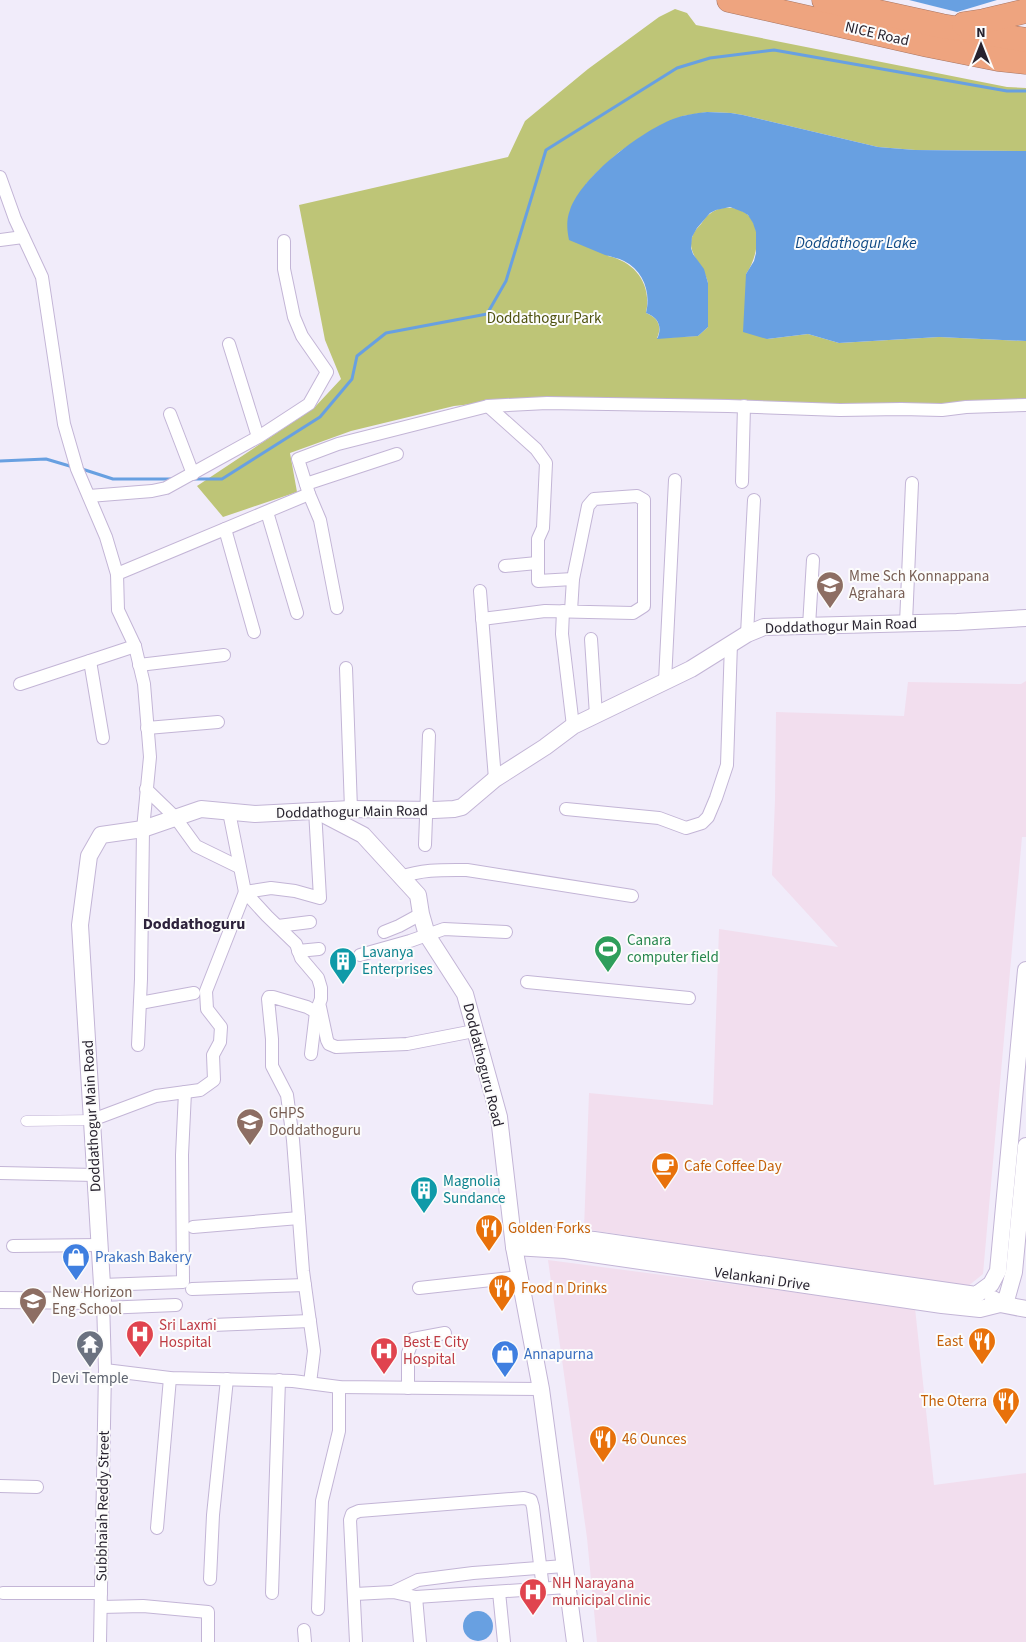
<svg xmlns="http://www.w3.org/2000/svg" width="1026" height="1642" font-family="'Source Sans 3',sans-serif">
<rect width="100%" height="100%" fill="#f1ecfa"/>
<g fill="#f2deee">
<path d="M 1026,681 L 1026,837 L 1022,837 L 983,1274 L 967,1287 L 584,1229 L 589,1093 L 713,1105 L 719,929 L 838,947 L 772,875 L 775,800 L 776,712 L 904,716 L 908,682 L 1021,684 Z"/>
<path d="M 548,1260 L 915,1308 L 934,1485 L 1026,1473 L 1026,1642 L 597,1642 L 587,1538 Z"/>
</g>
<path fill="#bec577" d="M 675,9 L 687,13 L 696,25 L 1007,87 L 1026,88 L 1026,151 L 915,150 L 878,147 L 743,115 L 731,113 L 707,112 L 683,116 L 654,129 L 619,152 L 596,173 L 586,184 L 608,256 C 636,262 652,285 646,313 C 659,318 662,327 657,338 L 698,336 L 708,327 L 708,283 C 705,268 691,257 691,244 C 691,236 695,230 701,224 C 704,220 706,216 711,213 C 717,208 725,207 733,208 C 765,213 760,255 746,274 L 767,339 L 808,334 L 839,343 L 939,337 L 1026,341 L 1026,403 L 889,406 L 499,401 L 454,406 L 351,431 L 290,453 L 297,492 L 223,517 L 197,486 L 314,408 L 341,379 L 325,340 L 299,205 L 508,157 L 525,121 L 588,69 L 659,17 Z"/>
<g fill="#68a0e1">
<path d="M 909,0 L 997,0 L 957,12 Z"/>
<path d="M 707,112 L 731,113 L 743,115 L 878,147 L 915,150 L 1026,151 L 1026,341 L 939,337 L 839,343 L 808,334 L 767,339 L 743,332 L 746,274 L 754,261 L 756,253 L 756,232 L 753,223 L 748,215 L 743,212 L 730,207 L 716,210 L 710,213 L 697,228 L 692,237 L 691,248 L 693,254 L 704,269 L 708,283 L 708,327 L 698,336 L 657,339 C 663,327 658,317 646,313 C 651,293 644,271 624,261 C 618,258 612,257 605,255 C 593,250 581,245 569,240 C 567,230 566,220 570,210 C 582,176 640,132 673,119 C 684,115 695,113 707,112 Z"/>
<circle cx="478" cy="1626" r="15"/>
</g>
<g fill="none" stroke-linecap="round" stroke-linejoin="round">
<g stroke="#68a0e1" stroke-width="3">
<path d="M 0,461 L 46,459 L 73,467"/>
<path d="M 82,469 L 113,479 L 174,479"/>
<path d="M 193,479 L 222,479 L 320,417 L 352,379 L 357,356 L 386,333 L 487,314 L 506,281 L 546,150 L 677,68 L 710,58 L 774,50 L 1007,91 L 1026,91"/>
</g>
<g stroke="#c3b5d6" stroke-width="11">
<path id="pedestrian" d="M 26,1121 L 92,1120"/>
</g>
<g stroke="#c3b5d6" stroke-width="14">
<g id="minor">
<path d="M 0,177 L 15,219 L 42,277 L 64,424 L 77,469 L 106,537 L 117,574 L 118,610 L 135,646 L 144,684 L 150,757 L 143,829 L 141,979 L 138,1045"/>
<path d="M 0,240 L 23,237"/>
<path d="M 229,344 L 258,437"/>
<path d="M 488,406 L 536,449 L 546,463 L 543,528 L 538,539 L 538,581 L 573,579"/>
<path d="M 170,414 L 193,474"/>
<path d="M 742,482 L 744,406"/>
<path d="M 306,484 L 397,454"/>
<path d="M 89,496 L 152,491 L 166,488 L 260,436 L 309,404 L 327,372 L 302,336 L 294,317 L 284,269 L 284,241"/>
<path d="M 267,512 L 297,613"/>
<path d="M 225,529 L 254,632"/>
<path d="M 505,566 L 537,563"/>
<path d="M 117,574 L 309,494"/>
<path d="M 480,591 L 495,779"/>
<path d="M 337,608 L 320,520 L 309,494 L 298,459 L 338,444 L 488,406 L 547,403 L 728,406 L 840,410 L 901,409 L 942,410 L 966,407 L 1026,405"/>
<path d="M 563,611 L 562,634 L 573,726"/>
<path d="M 482,619 L 545,611 L 633,613 L 644,606 L 644,500 L 637,496 L 594,499 L 588,506 L 573,579 L 571,611"/>
<path d="M 906,623 L 912,483"/>
<path d="M 809,626 L 813,560"/>
<path d="M 747,634 L 754,500"/>
<path d="M 591,639 L 596,715"/>
<path d="M 90,661 L 103,738"/>
<path d="M 139,665 L 224,655"/>
<path d="M 346,668 L 351,809"/>
<path d="M 665,681 L 675,480"/>
<path d="M 20,684 L 135,646"/>
<path d="M 147,728 L 218,722"/>
<path d="M 146,789 L 175,817 L 196,846 L 239,867"/>
<path d="M 566,809 L 659,818 L 686,828 L 702,823 L 708,817 L 716,798 L 727,765 L 731,643"/>
<path d="M 229,812 L 245,892 L 267,916 L 296,944 L 301,958 L 318,978 L 321,988 L 321,999 L 316,1012 L 311,1054"/>
<path d="M 425,845 L 429,735"/>
<path d="M 401,877 C 423,869 444,870 467,870 L 632,896"/>
<path d="M 278,926 L 310,922"/>
<path d="M 384,932 L 399,926 L 421,914"/>
<path d="M 298,951 L 319,949"/>
<path d="M 360,955 L 410,941 L 444,929 L 506,932"/>
<path d="M 527,982 L 689,998"/>
<path d="M 140,1003 L 194,993"/>
<path d="M 320,1007 L 327,1040 L 329,1044 L 336,1047 L 407,1044 L 474,1031"/>
<path d="M 92,1120 L 156,1096 L 200,1090 L 214,1080 L 213,1055 L 220,1042 L 221,1027 L 207,1009 L 206,991 L 245,892 L 271,888 L 295,891 L 320,898 L 315,810"/>
<path d="M 0,1173 L 95,1175"/>
<path d="M 193,1227 L 299,1218"/>
<path d="M 13,1246 L 99,1245"/>
<path d="M 102,1285 L 183,1282 L 182,1155 L 185,1092"/>
<path d="M 419,1288 L 519,1277"/>
<path d="M 192,1289 L 305,1285"/>
<path d="M 103,1301 L 105,1370 L 170,1378 L 293,1381 L 339,1387 L 541,1389"/>
<path d="M 103,1308 L 176,1305"/>
<path d="M 212,1325 L 310,1321"/>
<path d="M 310,1383 L 314,1351 L 303,1271 L 293,1140 L 287,1095 L 272,1066 L 272,1039 L 268,999 L 269,997 L 273,997 L 307,1007 L 316,1012"/>
<path d="M 408,1388 L 408,1353 L 413,1339 L 445,1333"/>
<path d="M 0,1486 L 37,1487"/>
<path d="M 157,1528 L 170,1378"/>
<path d="M 210,1579 L 213,1515 L 227,1379"/>
<path d="M 393,1592 L 418,1580 L 473,1573 L 564,1566"/>
<path d="M 499,1592 L 504,1642"/>
<path d="M 3,1593 L 101,1593"/>
<path d="M 272,1593 L 279,1380"/>
<path d="M 355,1594 L 393,1592 L 416,1597 L 567,1587"/>
<path d="M 416,1597 L 420,1642"/>
<path d="M 101,1607 L 143,1606 L 208,1612 L 208,1642"/>
<path d="M 318,1609 L 322,1501 L 339,1431 L 339,1387"/>
<path d="M 304,1630 L 305,1642"/>
<path d="M 100,1642 L 105,1370"/>
<path d="M 356,1642 L 350,1520 L 352,1514 L 359,1511 L 524,1498 L 531,1500 L 533,1507 L 543,1589"/>
</g>
</g>
<g stroke="#c3b5d6" stroke-width="18">
<g id="tertiary">
<path d="M 317,811 L 363,835 L 418,895 L 421,914 L 427,935 L 465,994 L 499,1117 L 514,1247 L 541,1389 L 575,1642"/>
<path d="M 513,1232 L 594,1240 L 976,1295 L 991,1284 L 998,1271 L 1026,970"/>
<path d="M 514,1247 L 565,1250 L 942,1305 L 980,1309 L 1000,1304 L 1007,1297 L 1014,1272 L 1026,1146"/>
<path d="M 993,1299 L 1000,1304 L 1026,1309"/>
<path d="M 0,1300 L 103,1301 L 80,925 L 89,856 L 101,835 L 143,829 L 201,809 L 255,814 L 351,809 L 434,810 L 454,809 L 462,807 L 495,779 L 545,747 L 573,726 L 691,669 L 747,634 L 764,627 L 957,622 L 1026,618"/>
</g>
</g>
<g stroke="#a87663" stroke-width="25">
<g id="motorway">
<path d="M 729,0 L 928,45 L 998,59 L 1026,62"/>
<path d="M 824,0 L 942,26 L 1026,40"/>
<path d="M 964,24 L 984,21 L 1026,11"/>
</g>
</g>
<use href="#pedestrian" stroke="#fff" stroke-width="10"/>
<use href="#minor" stroke="#fff" stroke-width="12"/>
<use href="#tertiary" stroke="#fff" stroke-width="16"/>
<use href="#motorway" stroke="#eea47f" stroke-width="24"/>
</g>
<defs>
<g id="school-pin" transform="scale(1.4375)"><path d="M0 17L-7.5 6A9.5 9.5 0 1 1 7.5 6Z" fill="#8d6e63" stroke="#fcfcfc"/><path d="M0-5L7-2L0 1L-7-2ZM-4 1L0 2.5L4 1V4Q0 6-4 4Z" fill="#fff"/></g>
<g id="stadium-pin" transform="scale(1.4375)"><path d="M0 17L-7.5 6A9.5 9.5 0 1 1 7.5 6Z" fill="#2e9e5b" stroke="#fcfcfc"/><path d="M0-5a6.5 5 0 1 0 0 10a6.5 5 0 1 0 0-10ZM-3.5-1.8h7v3.6h-7Z" fill="#fff"/></g>
<g id="building-pin" transform="scale(1.4375)"><path d="M0 17L-7.5 6A9.5 9.5 0 1 1 7.5 6Z" fill="#0f9aa8" stroke="#fcfcfc"/><path d="M-4-6H4V6H1V3H-1V6H-4ZM-2.5-4.3h1.7v1.8h-1.7ZM.8-4.3h1.7v1.8H.8ZM-2.5-1h1.7V.8h-1.7ZM.8-1h1.7V.8H.8Z" fill="#fff"/></g>
<g id="cafe-pin" transform="scale(1.4375)"><path d="M0 17L-7.5 6A9.5 9.5 0 1 1 7.5 6Z" fill="#e8710a" stroke="#fcfcfc"/><path d="M-5.5-4.5H6V0H3Q3 3.5 0 3.5H-2.5Q-5.5 3.5-5.5 0ZM3-3.2v2h1.7v-2ZM-6 4.5H4V6H-6Z" fill="#fff"/></g>
<g id="restaurant-pin" transform="scale(1.4375)"><path d="M0 17L-7.5 6A9.5 9.5 0 1 1 7.5 6Z" fill="#e8710a" stroke="#fcfcfc"/><path d="M-5-6h1v4h1v-4h1v4h1v-4h1v5L-1.5 .5V6h-2V.5L-5-1ZM5-6V6H3V1.5H1.5Q1.5-4 5-6Z" fill="#fff"/></g>
<g id="shop-pin" transform="scale(1.4375)"><path d="M0 17L-7.5 6A9.5 9.5 0 1 1 7.5 6Z" fill="#3f7fe0" stroke="#fcfcfc"/><path d="M-5-2.5h2.3a2.7 3.5 0 0 1 5.4 0H5L5.5 6h-11ZM-1.5-2.5h3a1.5 2.3 0 0 0-3 0Z" fill="#fff"/></g>
<g id="hospital-pin" transform="scale(1.4375)"><path d="M0 17L-7.5 6A9.5 9.5 0 1 1 7.5 6Z" fill="#e0444e" stroke="#fcfcfc"/><path d="M-5-5h3v3.5h4V-5h3V5h-3V1.5h-4V5h-3Z" fill="#fff"/></g>
<g id="temple-pin" transform="scale(1.4375)"><path d="M0 17L-7.5 6A9.5 9.5 0 1 1 7.5 6Z" fill="#6b7280" stroke="#fcfcfc"/><path d="M0-6L5-2H3V0L6.5 2.5H4V6H1.5V3h-3V6H-4V2.5H-6.5L-3 0V-2H-5Z" fill="#fff"/></g>
</defs>
<g fill-rule="evenodd">
<use href="#school-pin" x="830" y="585"/>
<use href="#stadium-pin" x="608" y="949"/>
<use href="#building-pin" x="343" y="961"/>
<use href="#school-pin" x="250" y="1122"/>
<use href="#cafe-pin" x="665" y="1166"/>
<use href="#building-pin" x="424" y="1190"/>
<use href="#restaurant-pin" x="489" y="1228"/>
<use href="#shop-pin" x="76" y="1257"/>
<use href="#restaurant-pin" x="502" y="1288"/>
<use href="#school-pin" x="33" y="1301"/>
<use href="#hospital-pin" x="140" y="1334"/>
<use href="#restaurant-pin" x="982" y="1341"/>
<use href="#temple-pin" x="90" y="1344"/>
<use href="#hospital-pin" x="384" y="1351"/>
<use href="#shop-pin" x="505" y="1354"/>
<use href="#restaurant-pin" x="1006" y="1401"/>
<use href="#restaurant-pin" x="603" y="1439"/>
<use href="#hospital-pin" x="533" y="1592"/>
</g>
<g text-anchor="middle" dominant-baseline="central" stroke-width="4" stroke-linejoin="round" paint-order="stroke">
<g font-size="15" fill="#27222e" stroke="#fcfcfc">
<text transform="translate(877 34) rotate(13)">NICE Road</text>
<text transform="translate(841 626) rotate(-2)">Doddathogur Main Road</text>
<text transform="translate(352 812) rotate(-1)">Doddathogur Main Road</text>
<text transform="translate(483 1065) rotate(76)">Doddathoguru Road</text>
<text transform="translate(92 1116) rotate(-93)">Doddathogur Main Road</text>
<text transform="translate(762 1279) rotate(8)">Velankani Drive</text>
<text transform="translate(103 1506) rotate(-89)">Subbhaiah Reddy Street</text>
</g>
<g font-size="15" fill="#4f520f" stroke="#fcfcfc">
<text x="544" y="318">Doddathogur Park</text>
</g>
<g font-size="15" fill="#785e54" stroke="#fcfcfc" text-anchor="start">
<text x="849" y="576">Mme Sch Konnappana<tspan x="849" dy="17">Agrahara</tspan></text>
<text x="269" y="1113">GHPS<tspan x="269" dy="17">Doddathoguru</tspan></text>
<text x="52" y="1292">New Horizon<tspan x="52" dy="17">Eng School</tspan></text>
</g>
<g font-size="15" fill="#27864d" stroke="#fcfcfc" text-anchor="start">
<text x="627" y="940">Canara<tspan x="627" dy="17">computer field</tspan></text>
</g>
<g font-size="15" fill="#0d838f" stroke="#fcfcfc" text-anchor="start">
<text x="362" y="952">Lavanya<tspan x="362" dy="17">Enterprises</tspan></text>
<text x="443" y="1181">Magnolia<tspan x="443" dy="17">Sundance</tspan></text>
</g>
<g font-size="15" fill="#c56008" stroke="#fcfcfc" text-anchor="start">
<text x="684" y="1166">Cafe Coffee Day</text>
<text x="508" y="1228">Golden Forks</text>
<text x="521" y="1288">Food n Drinks</text>
<text x="963" y="1341" text-anchor="end">East</text>
<text x="987" y="1401" text-anchor="end">The Oterra</text>
<text x="622" y="1439">46 Ounces</text>
</g>
<g font-size="15" fill="#366cbe" stroke="#fcfcfc" text-anchor="start">
<text x="95" y="1257">Prakash Bakery</text>
<text x="524" y="1354">Annapurna</text>
</g>
<g font-size="15" fill="#be3a42" stroke="#fcfcfc" text-anchor="start">
<text x="159" y="1325">Sri Laxmi<tspan x="159" dy="17">Hospital</tspan></text>
<text x="403" y="1342">Best E City<tspan x="403" dy="17">Hospital</tspan></text>
<text x="552" y="1583">NH Narayana<tspan x="552" dy="17">municipal clinic</tspan></text>
</g>
<g font-size="15" fill="#5b616d" stroke="#fcfcfc">
<text x="90" y="1378">Devi Temple</text>
</g>
<g font-size="16" font-style="italic" fill="#104a85" stroke="#fcfcfc">
<text x="856" y="243">Doddathogur Lake</text>
</g>
<g font-size="16" font-weight="bold" fill="#2e233c" stroke="#fcfcfc">
<text x="194" y="924">Doddathoguru</text>
</g>
</g>
<g transform="translate(981 45)" stroke="#fcfcfc" stroke-width="4" paint-order="stroke">
<path d="M0-4L9 19L0 12L-9 19Z" fill="#27222e"/>
<text y="-8" font-size="14" font-weight="bold" text-anchor="middle" fill="#27222e">N</text>
</g>
</svg>
